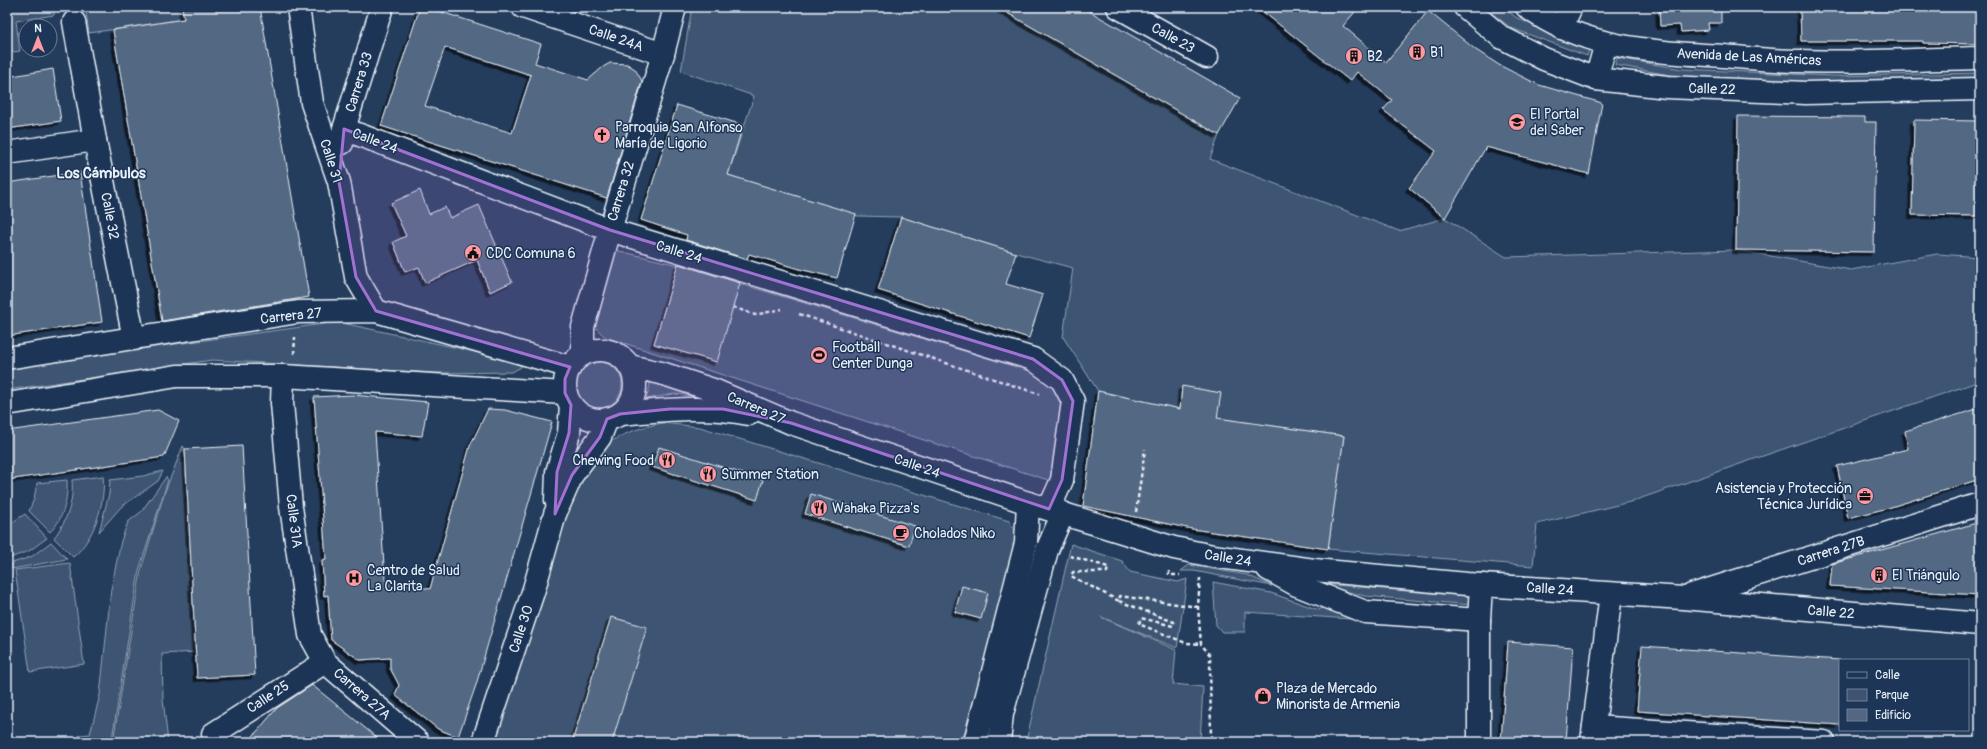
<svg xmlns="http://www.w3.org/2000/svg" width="1987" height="749" font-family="Pangolin,sans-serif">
<defs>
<filter id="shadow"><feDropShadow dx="-3.5" dy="3.5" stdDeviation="0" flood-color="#0009"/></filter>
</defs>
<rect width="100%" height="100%" fill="#253d5d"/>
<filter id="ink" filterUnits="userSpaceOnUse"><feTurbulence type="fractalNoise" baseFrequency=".025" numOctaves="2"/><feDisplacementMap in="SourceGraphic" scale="8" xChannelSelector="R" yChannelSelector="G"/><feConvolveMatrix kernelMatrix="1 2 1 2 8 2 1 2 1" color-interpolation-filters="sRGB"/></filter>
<g filter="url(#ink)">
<g fill="#3e5472" stroke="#93a2b5">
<path d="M 7,7 L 54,7 L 54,15 L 16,21 L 20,51 L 7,53 Z"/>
<path d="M 85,7 L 182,7 L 184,19 L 89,33 Z"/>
<path d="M 692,7 L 996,7 L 1219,135 L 1210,159 L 1399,231 L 1445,218 L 1506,257 L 1736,250 L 1851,270 L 1937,254 L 1980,257 L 1980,381 L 1630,502 L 1537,524 L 1533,566 L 1328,549 L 1344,436 L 1217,418 L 1220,393 L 1182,387 L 1180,409 L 1098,391 L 1063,337 L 1073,268 L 1016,253 L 901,217 L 858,216 L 728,175 L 754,96 L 681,71 Z"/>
<path d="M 1484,7 L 1502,7 L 1517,18 L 1589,50 L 1587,56 L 1511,28 Z"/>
<path d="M 1617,58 L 1682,69 L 1834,76 L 1980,73 L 1980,80 L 1834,83 L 1681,77 L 1615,65 Z"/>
<path d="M 615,250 L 678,265 L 1037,373 L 1062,395 L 1051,481 L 605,337 L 593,325 Z"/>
<path d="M 338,322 L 522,362 L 521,367 L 512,372 L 436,373 L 212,360 L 7,390 L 7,367 Z"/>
<circle cx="599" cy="385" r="23"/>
<path d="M 649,378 L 695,396 L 674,394 L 646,399 L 650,386 Z"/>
<path d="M 662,423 L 700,427 L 1009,521 L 1019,535 L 962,742 L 492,742 L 573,489 C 580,478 587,461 597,452 C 616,435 638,428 662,423 Z"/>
<path d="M 183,446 L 185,449 L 196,652 L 162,654 L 163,699 L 168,742 L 113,742 L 141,570 L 164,494 Z"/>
<path d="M 163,471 L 158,481 L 121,507 L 99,532 L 109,494 L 110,480 L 143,476 Z"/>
<path d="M 103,476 C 106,502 94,540 73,557 L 54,538 C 67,520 74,502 72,480 Z"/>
<path d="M 166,477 L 168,480 L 139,570 L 112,739 L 111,742 L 74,742 L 80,735 L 90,734 L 100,695 L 111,589 L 121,541 L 128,522 L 141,512 Z"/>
<path d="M 67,480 C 68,498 64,519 50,532 L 29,511 L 34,499 L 37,483 Z"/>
<path d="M 25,514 L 47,538 L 29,551 L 10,558 L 7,546 L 7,526 Z"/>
<path d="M 51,542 L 67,559 L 12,569 L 12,563 L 31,557 Z"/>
<path d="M 1071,544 L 1122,561 L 1130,572 L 1178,582 L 1187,579 L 1177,648 L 1101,617 L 1176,650 L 1173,684 L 1203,687 L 1200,742 L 1137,740 L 1136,742 L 1026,742 Z"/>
<path d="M 70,563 L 84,664 L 30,672 L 15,570 Z"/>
<path d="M 1189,565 L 1247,575 L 1272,586 L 1194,571 L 1181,571 Z"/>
<path d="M 1213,582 L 1271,593 L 1319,610 L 1327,605 L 1366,620 L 1245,612 L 1245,632 L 1222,632 L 1216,625 Z"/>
<path d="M 1311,583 L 1467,596 L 1471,600 L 1472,605 L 1365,596 L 1337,589 L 1323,590 Z"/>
</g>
<g fill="#536782" stroke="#e8f1f8" fill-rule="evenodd" filter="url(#shadow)">
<path d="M 182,7 L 260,7 L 309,297 L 162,321 L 113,30 L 184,19 Z"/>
<path d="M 420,7 L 426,7 L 541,44 L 535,63 L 588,80 L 603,67 L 610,63 L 627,64 L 635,69 L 642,81 L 607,198 L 381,126 ZM 445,47 L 531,75 L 512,133 L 425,106 Z"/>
<path d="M 997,7 L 1082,7 L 1240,98 L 1219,135 Z"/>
<path d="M 1257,7 L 1359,7 L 1343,26 L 1386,62 L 1428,11 L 1476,50 L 1499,65 L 1539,85 L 1602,103 L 1589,174 L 1486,147 L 1445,218 L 1409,188 L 1436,151 L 1383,110 L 1392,100 L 1357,72 L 1350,81 Z"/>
<path d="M 1659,7 L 1721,7 L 1721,23 L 1708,23 L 1709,30 L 1681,32 L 1680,25 L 1660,26 Z"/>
<path d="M 1800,7 L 1980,7 L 1980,44 L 1923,43 L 1923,41 L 1801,41 Z"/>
<path d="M 53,69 L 61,121 L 7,129 L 7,77 Z"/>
<path d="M 677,105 L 743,125 L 728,175 L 856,214 L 837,278 L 799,269 L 749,254 L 747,259 L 686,240 L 687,235 L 641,220 Z"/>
<path d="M 1738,116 L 1865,117 L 1865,122 L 1876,122 L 1874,252 L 1736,250 Z"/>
<path d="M 1914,120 L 1980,121 L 1980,216 L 1912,215 Z"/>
<path d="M 80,172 L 102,322 L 7,336 L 7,183 Z"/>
<path d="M 420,190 L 429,214 L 445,207 L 450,218 L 479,205 L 512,282 L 490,292 L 477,260 L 425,283 L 419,267 L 405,272 L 393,242 L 406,236 L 391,203 Z"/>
<path d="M 901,217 L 1016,253 L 1006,284 L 1043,295 L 1029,338 L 878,290 Z"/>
<path d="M 678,264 L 740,283 L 717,362 L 654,344 Z"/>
<path d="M 1182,386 L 1221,393 L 1217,418 L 1344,436 L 1328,549 L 1192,529 L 1083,506 L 1098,391 L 1180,409 Z"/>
<path d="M 353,395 L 428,402 L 422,436 L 375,432 L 385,580 L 430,589 L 470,446 L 488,409 L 505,410 L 552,422 L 476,685 L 458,737 L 438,729 L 395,695 L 399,685 L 390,668 L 390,658 L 360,660 L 331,640 L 328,595 L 324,596 L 322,560 L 326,559 L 314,397 Z"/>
<path d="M 1980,408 L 1980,479 L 1888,508 L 1848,518 L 1837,466 L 1908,449 L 1905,431 Z"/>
<path d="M 158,410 L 179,421 L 164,457 L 7,480 L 7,431 Z"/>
<path d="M 242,446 L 255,675 L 197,678 L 185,449 Z"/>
<path d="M 659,447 L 763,480 L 757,500 L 652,467 Z"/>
<path d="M 811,494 L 915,526 L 909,546 L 805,514 Z"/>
<path d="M 1980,522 L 1980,595 L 1830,586 L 1832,564 Z"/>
<path d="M 962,586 L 988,593 L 981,619 L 955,612 Z"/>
<path d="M 611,617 L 647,627 L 612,742 L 572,742 Z"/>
<path d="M 1508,642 L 1573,647 L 1566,742 L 1501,742 Z"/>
<path d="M 1642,646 L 1840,660 L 1840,725 L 1637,711 Z"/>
<path d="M 312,685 L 359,723 L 382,742 L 248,742 L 277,708 Z"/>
</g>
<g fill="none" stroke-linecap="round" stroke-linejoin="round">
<g stroke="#e8f1f8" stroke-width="25">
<g id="minor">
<path d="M 298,7 L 312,103 L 339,182 L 356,277 L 376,311"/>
<path d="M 523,7 L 663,54"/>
<path d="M 1118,7 L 1207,57"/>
<path d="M 74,22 L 95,140 L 134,339"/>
<path d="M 1561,28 L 1571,7"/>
<path d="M 344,129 L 610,230 L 1033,359 L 1062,380 L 1073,401 L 1062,480 L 1049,509"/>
<path d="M 342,143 L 344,129 L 382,7"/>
<path d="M 7,153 L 95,140"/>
<circle cx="600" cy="385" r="35"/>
<path d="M 583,354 L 583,327 L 610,230 L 663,54 L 675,7"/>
<path d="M 7,358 L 298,312 L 376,311 L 570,367"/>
<path d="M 629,366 L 661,373 L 716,391 L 791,423 L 1028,503 L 1174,548 L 1213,556 L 1314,570 L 1467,584 L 1683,598 L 1980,624"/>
<path d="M 283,376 L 282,403 L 291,507 L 310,635 L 325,662 L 418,742"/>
<path d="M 7,404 L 177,376 L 283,376 L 565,393"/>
<path d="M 620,414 C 663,410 706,405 749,414"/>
<path d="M 556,500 L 557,472 L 569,433 L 571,405"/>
<path d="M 1268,569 L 1297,585 L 1365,612 L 1479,620 L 1481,585"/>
<path d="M 1692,595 L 1980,504"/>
<path d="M 1594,727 L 1824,742"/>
<path d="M 213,734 L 325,662"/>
<path d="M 1592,741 L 1611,594"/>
<path d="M 483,742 L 534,589 L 555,514 L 572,475 L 600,437 L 607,419"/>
<path d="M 975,742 L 1026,543 L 1028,503"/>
<path d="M 999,742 L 1002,714 L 1047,550 L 1063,513"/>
<path d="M 1479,742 L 1479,620"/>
</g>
</g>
<g stroke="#e8f1f8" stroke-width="25">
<g id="major">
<path d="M 1465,7 L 1501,37 L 1544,59 L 1596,79 L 1667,87 L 1806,93 L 1980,89"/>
<path d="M 1527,7 C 1582,49 1656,52 1723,56 C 1749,58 1775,61 1801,61 C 1861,63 1921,59 1980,58"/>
<path d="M 1596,79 L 1606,43"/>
</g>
</g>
<g stroke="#e8f1f8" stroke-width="2.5" stroke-dasharray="4 3" stroke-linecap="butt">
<path d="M 733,307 L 755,315 L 782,309"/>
<path d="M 799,314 L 1039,394"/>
<path d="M 294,354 L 295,337"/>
<path d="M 1136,512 L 1145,449"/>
<path d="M 1070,556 L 1108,567 L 1107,572 L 1073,572 L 1071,576 L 1119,601"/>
<path d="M 1169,571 L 1169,575 L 1180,575"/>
<path d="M 1200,578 L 1198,607 L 1201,644 L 1210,655 L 1211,742"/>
<path d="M 1198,607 L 1120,596 L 1119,601 L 1174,622 L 1173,626 L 1141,618 L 1139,624 L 1186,643 L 1201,644"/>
</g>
<use href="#minor" stroke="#1d3557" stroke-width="22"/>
<use href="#major" stroke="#1d3557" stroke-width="22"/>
</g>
</g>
<path fill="#a171d3" fill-opacity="0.2" stroke="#a171d3" stroke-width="3" stroke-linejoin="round" d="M 344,129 L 610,230 L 1033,359 L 1062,380 L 1073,401 L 1062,480 L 1049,509 L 791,423 L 723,409 L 670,409 L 620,414 L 607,419 L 600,437 L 572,475 L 555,514 L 557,472 L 569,433 L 571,405 L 565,393 L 565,379 L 570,367 L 376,311 L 356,277 L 339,182 Z"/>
<defs>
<g id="building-disc" transform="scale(0.9)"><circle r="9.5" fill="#ff9aa2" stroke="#1d3557"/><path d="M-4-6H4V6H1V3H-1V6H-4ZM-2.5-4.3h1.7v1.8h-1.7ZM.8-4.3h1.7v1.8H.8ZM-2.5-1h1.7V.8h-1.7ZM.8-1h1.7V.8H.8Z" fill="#111"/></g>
<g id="school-disc" transform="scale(0.9)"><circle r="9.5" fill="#ff9aa2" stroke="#1d3557"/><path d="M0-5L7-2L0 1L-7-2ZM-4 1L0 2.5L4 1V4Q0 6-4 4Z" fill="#111"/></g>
<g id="church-disc" transform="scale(0.9)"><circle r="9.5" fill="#ff9aa2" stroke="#1d3557"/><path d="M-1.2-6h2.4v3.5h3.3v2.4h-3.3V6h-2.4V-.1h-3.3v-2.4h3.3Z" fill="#111"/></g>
<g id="civic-disc" transform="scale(0.9)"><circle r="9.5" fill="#ff9aa2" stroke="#1d3557"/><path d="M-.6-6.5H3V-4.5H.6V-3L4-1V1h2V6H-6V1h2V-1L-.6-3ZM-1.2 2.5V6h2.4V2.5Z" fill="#111"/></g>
<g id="stadium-disc" transform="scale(0.9)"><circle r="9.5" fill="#ff9aa2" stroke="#1d3557"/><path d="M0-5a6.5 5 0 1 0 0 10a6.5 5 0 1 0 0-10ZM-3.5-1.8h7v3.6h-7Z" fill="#111"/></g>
<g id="restaurant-disc" transform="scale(0.9)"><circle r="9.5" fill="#ff9aa2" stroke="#1d3557"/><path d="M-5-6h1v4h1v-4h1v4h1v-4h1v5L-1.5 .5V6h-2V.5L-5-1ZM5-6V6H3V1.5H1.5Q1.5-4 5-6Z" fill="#111"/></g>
<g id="office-disc" transform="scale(0.9)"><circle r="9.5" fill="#ff9aa2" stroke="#1d3557"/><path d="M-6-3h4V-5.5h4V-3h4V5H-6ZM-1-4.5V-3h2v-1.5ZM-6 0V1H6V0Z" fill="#111"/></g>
<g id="cafe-disc" transform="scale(0.9)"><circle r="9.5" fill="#ff9aa2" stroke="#1d3557"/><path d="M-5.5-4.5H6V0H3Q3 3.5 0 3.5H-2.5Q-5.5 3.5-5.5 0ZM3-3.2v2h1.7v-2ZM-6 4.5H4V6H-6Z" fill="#111"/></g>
<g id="hospital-disc" transform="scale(0.9)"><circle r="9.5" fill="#ff9aa2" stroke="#1d3557"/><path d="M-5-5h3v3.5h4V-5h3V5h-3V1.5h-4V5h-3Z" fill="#111"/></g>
<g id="shop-disc" transform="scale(0.9)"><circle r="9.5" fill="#ff9aa2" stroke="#1d3557"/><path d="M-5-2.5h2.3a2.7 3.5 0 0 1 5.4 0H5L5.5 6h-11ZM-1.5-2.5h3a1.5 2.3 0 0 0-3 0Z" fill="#111"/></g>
</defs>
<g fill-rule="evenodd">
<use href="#building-disc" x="1417" y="52"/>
<use href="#building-disc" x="1354" y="56"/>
<use href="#school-disc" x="1517" y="122"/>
<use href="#church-disc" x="602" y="135"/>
<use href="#civic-disc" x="473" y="253"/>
<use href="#stadium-disc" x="819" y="355"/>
<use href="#restaurant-disc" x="667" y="460"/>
<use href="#restaurant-disc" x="708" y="474"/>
<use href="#office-disc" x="1865" y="496"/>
<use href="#restaurant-disc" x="819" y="508"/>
<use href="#cafe-disc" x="901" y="533"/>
<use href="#building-disc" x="1879" y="575"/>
<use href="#hospital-disc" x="354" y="578"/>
<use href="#shop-disc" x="1263" y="696"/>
</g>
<g text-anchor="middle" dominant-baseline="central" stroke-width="3" stroke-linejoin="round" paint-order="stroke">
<g font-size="14" fill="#e8f1f8" stroke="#1d3557">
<text transform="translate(616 38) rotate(19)">Calle 24A</text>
<text transform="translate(1173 38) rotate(29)">Calle 23</text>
<text transform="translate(1749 57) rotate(3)">Avenida de Las Américas</text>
<text transform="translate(359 82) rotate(-73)">Carrera 33</text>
<text transform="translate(1712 89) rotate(2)">Calle 22</text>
<text transform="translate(375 141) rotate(21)">Calle 24</text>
<text transform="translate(331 161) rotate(72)">Calle 31</text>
<text transform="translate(621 191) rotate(-73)">Carrera 32</text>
<text transform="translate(110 216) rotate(79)">Calle 32</text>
<text transform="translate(679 252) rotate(17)">Calle 24</text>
<text transform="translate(291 316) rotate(-6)">Carrera 27</text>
<text transform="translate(756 408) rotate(23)">Carrera 27</text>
<text transform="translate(917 466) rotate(19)">Calle 24</text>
<text transform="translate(294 521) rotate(83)">Calle 31A</text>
<text transform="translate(1831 551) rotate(-18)">Carrera 27B</text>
<text transform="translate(1228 558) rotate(9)">Calle 24</text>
<text transform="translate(1550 589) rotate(4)">Calle 24</text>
<text transform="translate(1831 612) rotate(5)">Calle 22</text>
<text transform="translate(521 629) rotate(-72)">Calle 30</text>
<text transform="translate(362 694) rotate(41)">Carrera 27A</text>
<text transform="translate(268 697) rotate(-33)">Calle 25</text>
</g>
<g font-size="14" fill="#e8f1f8" stroke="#1d3557" text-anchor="start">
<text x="1430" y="52">B1</text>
<text x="1367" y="56">B2</text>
<text x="1530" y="114">El Portal<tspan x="1530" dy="16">del Saber</tspan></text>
<text x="615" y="127">Parroquia San Alfonso<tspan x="615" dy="16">María de Ligorio</tspan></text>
<text x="486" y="253">CDC Comuna 6</text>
<text x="832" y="347">Football<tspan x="832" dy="16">Center Dunga</tspan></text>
<text x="654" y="460" text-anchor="end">Chewing Food</text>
<text x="721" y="474">Summer Station</text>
<text x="1852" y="488" text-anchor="end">Asistencia y Protección<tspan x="1852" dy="16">Técnica Jurídica</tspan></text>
<text x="832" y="508">Wahaka Pizza's</text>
<text x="914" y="533">Cholados Niko</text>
<text x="367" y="570">Centro de Salud<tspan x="367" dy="16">La Clarita</tspan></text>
<text x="1892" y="575">El Triángulo</text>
<text x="1276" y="688">Plaza de Mercado<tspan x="1276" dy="16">Minorista de Armenia</tspan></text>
</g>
<g font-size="15" font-weight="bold" fill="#e8f1f8" stroke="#1d3557">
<text x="101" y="173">Los Cámbulos</text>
</g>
</g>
<rect width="1987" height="749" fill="none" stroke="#1d3557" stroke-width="24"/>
<rect x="12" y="12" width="1963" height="725" fill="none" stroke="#e8f1f8" stroke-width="1.5" filter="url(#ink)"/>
<rect x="1839" y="659" width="130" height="72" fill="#1d3557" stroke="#6e8097"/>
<rect x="1847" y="672" width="20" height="6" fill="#1d3557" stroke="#6e8097"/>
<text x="1875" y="679" font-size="12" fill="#e8f1f8">Calle</text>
<rect x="1847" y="689" width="20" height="12" fill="#3e5472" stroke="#6e8097"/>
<text x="1875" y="699" font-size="12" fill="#e8f1f8">Parque</text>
<rect x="1847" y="709" width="20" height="12" fill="#536782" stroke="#6e8097"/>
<text x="1875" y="719" font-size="12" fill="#e8f1f8">Edificio</text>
<g transform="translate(38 38)"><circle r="19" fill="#1d3557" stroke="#6e8097"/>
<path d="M0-3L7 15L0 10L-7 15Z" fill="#ff9aa2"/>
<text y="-6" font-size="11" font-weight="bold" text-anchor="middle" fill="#e8f1f8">N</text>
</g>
</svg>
